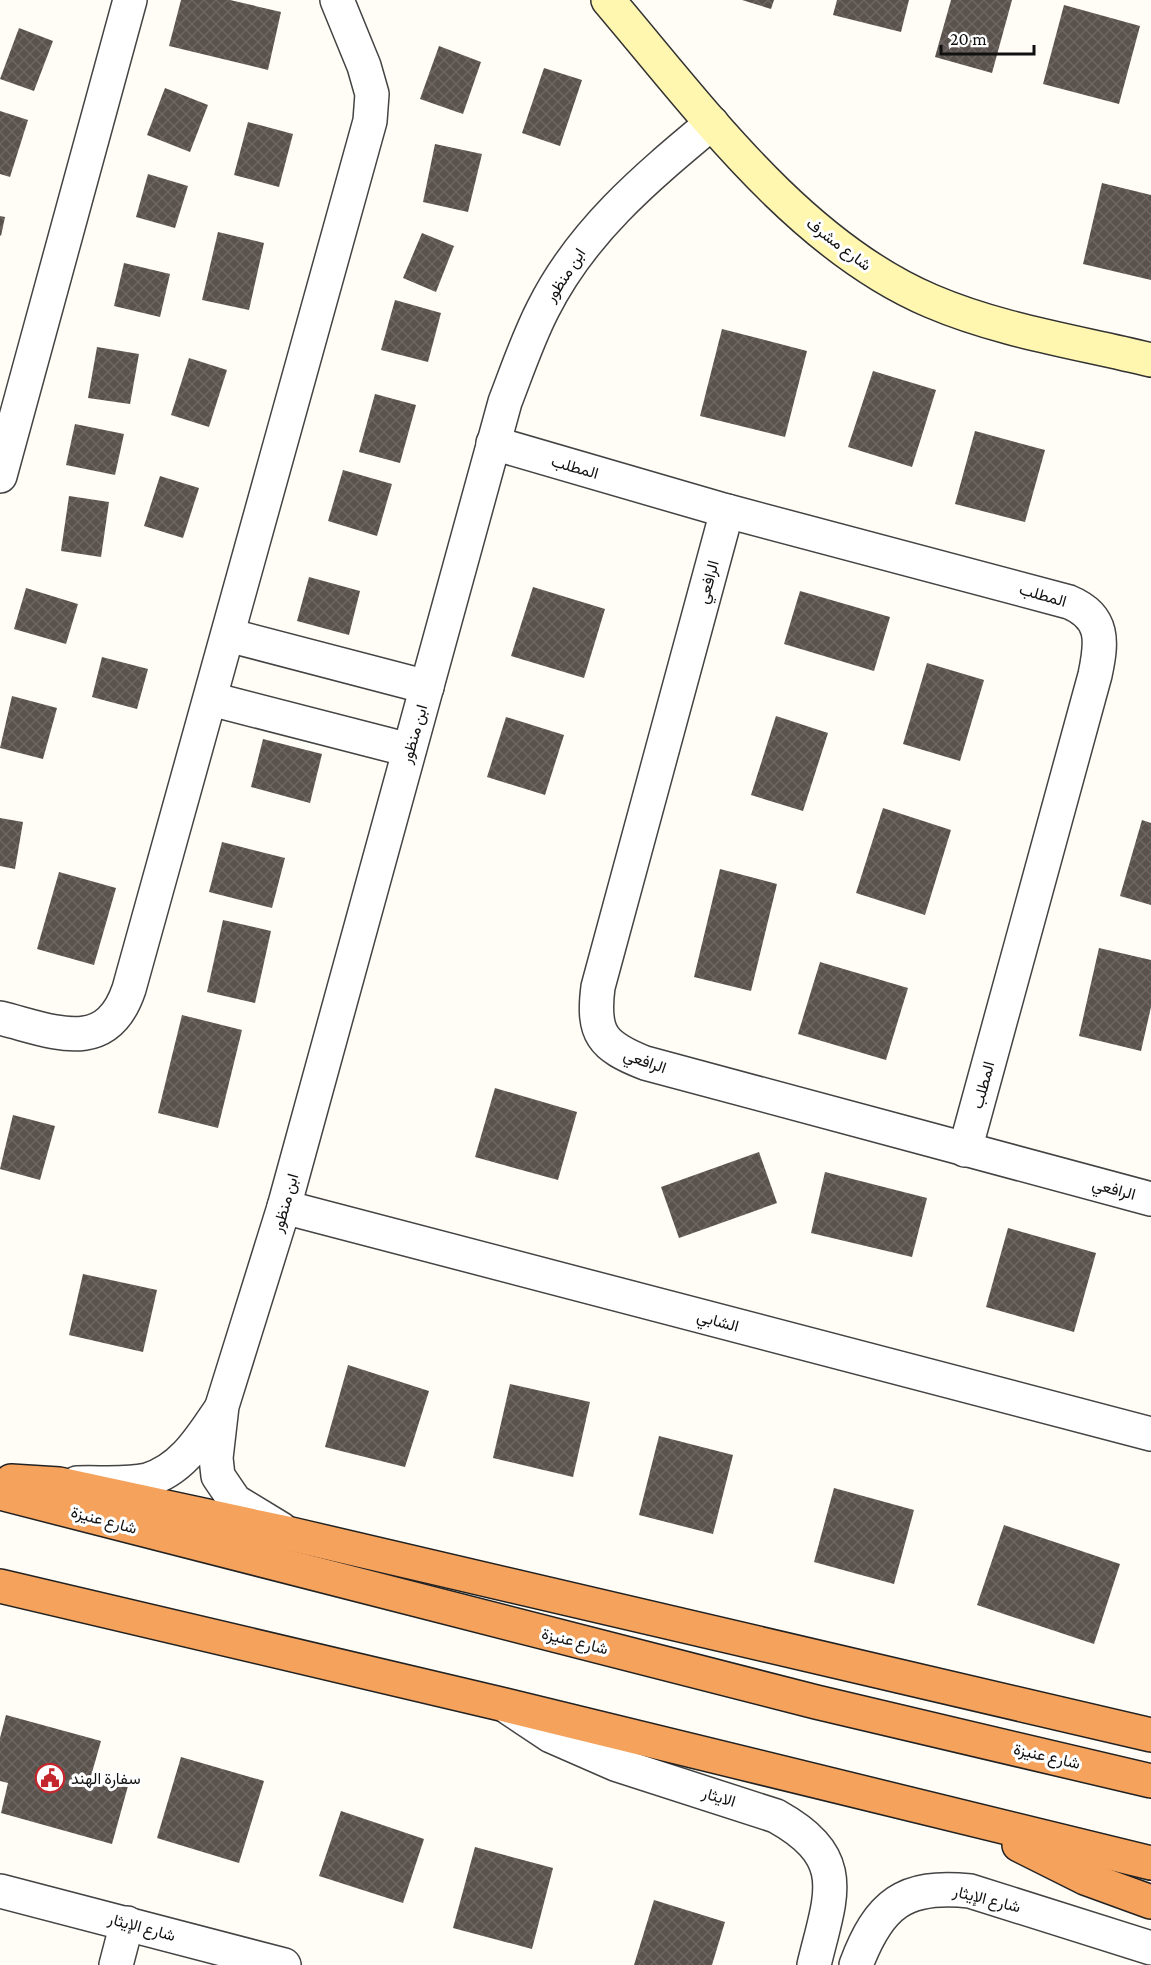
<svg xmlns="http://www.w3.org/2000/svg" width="1151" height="1965" font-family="'Crimson Pro',Vazirmatn,serif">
<defs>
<pattern id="building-cross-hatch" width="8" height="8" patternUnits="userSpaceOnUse" patternTransform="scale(1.5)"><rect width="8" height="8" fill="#5a524d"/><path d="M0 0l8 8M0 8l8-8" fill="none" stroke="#6d6662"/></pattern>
</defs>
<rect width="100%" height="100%" fill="#fffdf5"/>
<g fill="url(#building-cross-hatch)">
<path d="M 181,0 L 230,0 L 281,12 L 268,70 L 169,46 Z"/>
<path d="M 742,0 L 774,0 L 771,9 Z"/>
<path d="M 837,0 L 909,0 L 901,32 L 833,15 Z"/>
<path d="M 951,0 L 1012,0 L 992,73 L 935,57 Z"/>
<path d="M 1064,5 L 1140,26 L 1119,104 L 1043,84 Z"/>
<path d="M 19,28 L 53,41 L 34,91 L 0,79 Z"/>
<path d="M 439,46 L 481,62 L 463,114 L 420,99 Z"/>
<path d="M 544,68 L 582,80 L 560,146 L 522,133 Z"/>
<path d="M 165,88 L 208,105 L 190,152 L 147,135 Z"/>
<path d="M 0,111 L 28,120 L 10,177 L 0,174 Z"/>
<path d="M 248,122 L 293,134 L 279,187 L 234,175 Z"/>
<path d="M 435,144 L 482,154 L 468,212 L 423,202 Z"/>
<path d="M 148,174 L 188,186 L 175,228 L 136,217 Z"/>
<path d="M 1102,183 L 1151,195 L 1151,280 L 1083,264 Z"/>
<path d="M 0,216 L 5,217 L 1,236 L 0,235 Z"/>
<path d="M 218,232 L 264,243 L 249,310 L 202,300 Z"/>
<path d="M 422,233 L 454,246 L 436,292 L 403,278 Z"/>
<path d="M 124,263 L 170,274 L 160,317 L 114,306 Z"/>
<path d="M 395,300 L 441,313 L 428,362 L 381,350 Z"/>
<path d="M 722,329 L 807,351 L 785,437 L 700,416 Z"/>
<path d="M 97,347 L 139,354 L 130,404 L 88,398 Z"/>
<path d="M 189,358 L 227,370 L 209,427 L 171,415 Z"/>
<path d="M 873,371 L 936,390 L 912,467 L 848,447 Z"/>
<path d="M 375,394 L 416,405 L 400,463 L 359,452 Z"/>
<path d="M 75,424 L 124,434 L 115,475 L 66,465 Z"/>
<path d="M 975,431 L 1045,450 L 1025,522 L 955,504 Z"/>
<path d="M 343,470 L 392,484 L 377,536 L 328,521 Z"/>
<path d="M 160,476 L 199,488 L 183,538 L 144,526 Z"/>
<path d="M 69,496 L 109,502 L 101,557 L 61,551 Z"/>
<path d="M 309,577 L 360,591 L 349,635 L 297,621 Z"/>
<path d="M 533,587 L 605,609 L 584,678 L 511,656 Z"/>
<path d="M 26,588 L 78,604 L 66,644 L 14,629 Z"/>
<path d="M 800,591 L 890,617 L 874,671 L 784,644 Z"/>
<path d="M 102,657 L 148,669 L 137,709 L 92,697 Z"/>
<path d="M 927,663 L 984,680 L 960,761 L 903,744 Z"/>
<path d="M 12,696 L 57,708 L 43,759 L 0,748 Z"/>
<path d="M 776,716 L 828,733 L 803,811 L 751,795 Z"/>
<path d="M 506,717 L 564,735 L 545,795 L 487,777 Z"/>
<path d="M 263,739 L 322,754 L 310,803 L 251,787 Z"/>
<path d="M 883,808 L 951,830 L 925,915 L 856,893 Z"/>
<path d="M 0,818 L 23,822 L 15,869 L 0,866 Z"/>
<path d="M 1142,820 L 1151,823 L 1151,905 L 1120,896 Z"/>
<path d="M 222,842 L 285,858 L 272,908 L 209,892 Z"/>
<path d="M 720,869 L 777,884 L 751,991 L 694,977 Z"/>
<path d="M 59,872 L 116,888 L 94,965 L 37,949 Z"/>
<path d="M 223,920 L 271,931 L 255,1003 L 207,992 Z"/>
<path d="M 1099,948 L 1151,960 L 1151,1007 L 1141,1051 L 1079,1036 Z"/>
<path d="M 820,962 L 908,988 L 886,1060 L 798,1034 Z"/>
<path d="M 182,1015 L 242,1030 L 218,1128 L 158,1113 Z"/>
<path d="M 495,1088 L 577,1112 L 558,1180 L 475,1157 Z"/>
<path d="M 13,1115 L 55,1126 L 40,1180 L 0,1169 Z"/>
<path d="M 759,1152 L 777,1203 L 679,1238 L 661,1187 Z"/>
<path d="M 825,1172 L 927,1198 L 912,1257 L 811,1233 Z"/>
<path d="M 1008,1228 L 1096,1253 L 1074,1332 L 986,1307 Z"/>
<path d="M 83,1274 L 157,1290 L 143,1352 L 69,1335 Z"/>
<path d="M 348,1365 L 429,1391 L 405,1467 L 325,1447 Z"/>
<path d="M 510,1384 L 590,1402 L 573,1477 L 493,1458 Z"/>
<path d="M 659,1436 L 733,1455 L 713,1534 L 639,1515 Z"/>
<path d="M 834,1488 L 914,1510 L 894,1584 L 814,1562 Z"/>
<path d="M 1004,1525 L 1120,1564 L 1094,1644 L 977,1605 Z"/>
<path d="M 6,1715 L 101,1741 L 91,1776 L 128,1786 L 112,1844 L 1,1813 L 8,1783 L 0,1781 L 0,1738 Z"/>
<path d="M 181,1757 L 264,1781 L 239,1863 L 157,1838 Z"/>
<path d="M 341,1811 L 424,1839 L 403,1903 L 319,1876 Z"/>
<path d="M 475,1847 L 553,1868 L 532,1949 L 453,1928 Z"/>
<path d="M 654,1900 L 725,1922 L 712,1965 L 634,1965 Z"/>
</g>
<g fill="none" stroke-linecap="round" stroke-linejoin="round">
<g stroke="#444" stroke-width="36">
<g id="street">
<path d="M 493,443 L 727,511 L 1069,602 C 1105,617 1102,642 1095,675 L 965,1150"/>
<path d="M 0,476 L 130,0"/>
<path d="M 727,511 L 598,987 C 592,1034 602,1046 645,1063 L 1151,1199"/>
<path d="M 228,635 L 427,687"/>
<path d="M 211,699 L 409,750"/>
<path d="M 0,1018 C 53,1031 106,1057 129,989 L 370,121 L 372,94 L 364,66 L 337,0"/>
<path d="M 284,1207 L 1151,1434"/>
<path d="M 77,1483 C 98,1482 126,1485 147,1480 C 182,1470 201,1438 220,1410"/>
<path d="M 281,1529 L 235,1501 L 218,1476 L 216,1458 L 222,1406 L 284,1207 L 505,402 C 517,371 528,338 543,309 C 582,231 646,178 712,123"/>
<path d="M 509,1708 L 551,1736 L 615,1764 L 776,1816 C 851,1858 831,1894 814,1965"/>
<path d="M 0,1891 L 284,1965"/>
<path d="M 116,1965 L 127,1923"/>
<path d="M 856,1965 C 879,1904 904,1884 970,1891 L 1151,1948"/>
</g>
</g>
<g stroke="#333" stroke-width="36">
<path id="secondary" d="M 608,0 C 699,107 799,245 931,301 C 1001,331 1078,342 1151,360"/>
</g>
<g stroke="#222" stroke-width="36">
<g id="highway">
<path d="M 11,1481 L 59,1484 L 291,1534 L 1151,1735"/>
<path d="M 0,1493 L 816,1702 L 1151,1781"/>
<path d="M 0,1586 L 505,1705 L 1151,1863"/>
<path d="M 1019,1845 L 1085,1878 L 1151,1902"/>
</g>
</g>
<use href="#street" stroke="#fff" stroke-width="33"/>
<use href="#secondary" stroke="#fff6b0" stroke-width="33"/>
<use href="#highway" stroke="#f5a25d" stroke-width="33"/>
</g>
<defs>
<g id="civic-ring" transform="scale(1.5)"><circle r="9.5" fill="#fff" stroke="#c4262e" stroke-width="1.5"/><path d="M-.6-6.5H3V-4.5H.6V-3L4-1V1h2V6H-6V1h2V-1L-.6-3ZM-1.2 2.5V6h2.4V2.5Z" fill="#c4262e"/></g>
</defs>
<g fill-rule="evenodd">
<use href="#civic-ring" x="50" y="1778"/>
</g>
<g text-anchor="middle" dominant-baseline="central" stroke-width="6" stroke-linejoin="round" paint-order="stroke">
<g font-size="16" fill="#111" stroke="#fff">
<text transform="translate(839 244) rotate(37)">شارع مشرف</text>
<text transform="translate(565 275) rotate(-57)">ابن منظور</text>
<text transform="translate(575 467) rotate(16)">المطلب</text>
<text transform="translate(708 582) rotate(-75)">الرافعي</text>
<text transform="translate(1043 595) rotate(16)">المطلب</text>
<text transform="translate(414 734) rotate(-74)">ابن منظور</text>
<text transform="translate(645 1061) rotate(19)">الرافعي</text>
<text transform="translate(983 1085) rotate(-75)">المطلب</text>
<text transform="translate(1114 1189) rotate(15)">الرافعي</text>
<text transform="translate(285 1203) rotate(-74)">ابن منظور</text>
<text transform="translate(718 1321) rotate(15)">الشابي</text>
<text transform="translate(104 1520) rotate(15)">شارع عنيزة</text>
<text transform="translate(575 1641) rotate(14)">شارع عنيزة</text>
<text transform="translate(1047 1756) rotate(13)">شارع عنيزة</text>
<text transform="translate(719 1797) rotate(17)">الايثار</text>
<text transform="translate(987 1899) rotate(14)">شارع الإيثار</text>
<text transform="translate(142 1927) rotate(15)">شارع الإيثار</text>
</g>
<g font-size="16" fill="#111" stroke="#fff" text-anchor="start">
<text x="71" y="1778">سفارة الهند</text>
</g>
</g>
<path d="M941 45v9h93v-9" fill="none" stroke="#111111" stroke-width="3"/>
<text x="950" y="45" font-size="18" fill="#111111" stroke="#ffffff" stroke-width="4.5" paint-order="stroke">20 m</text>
</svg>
